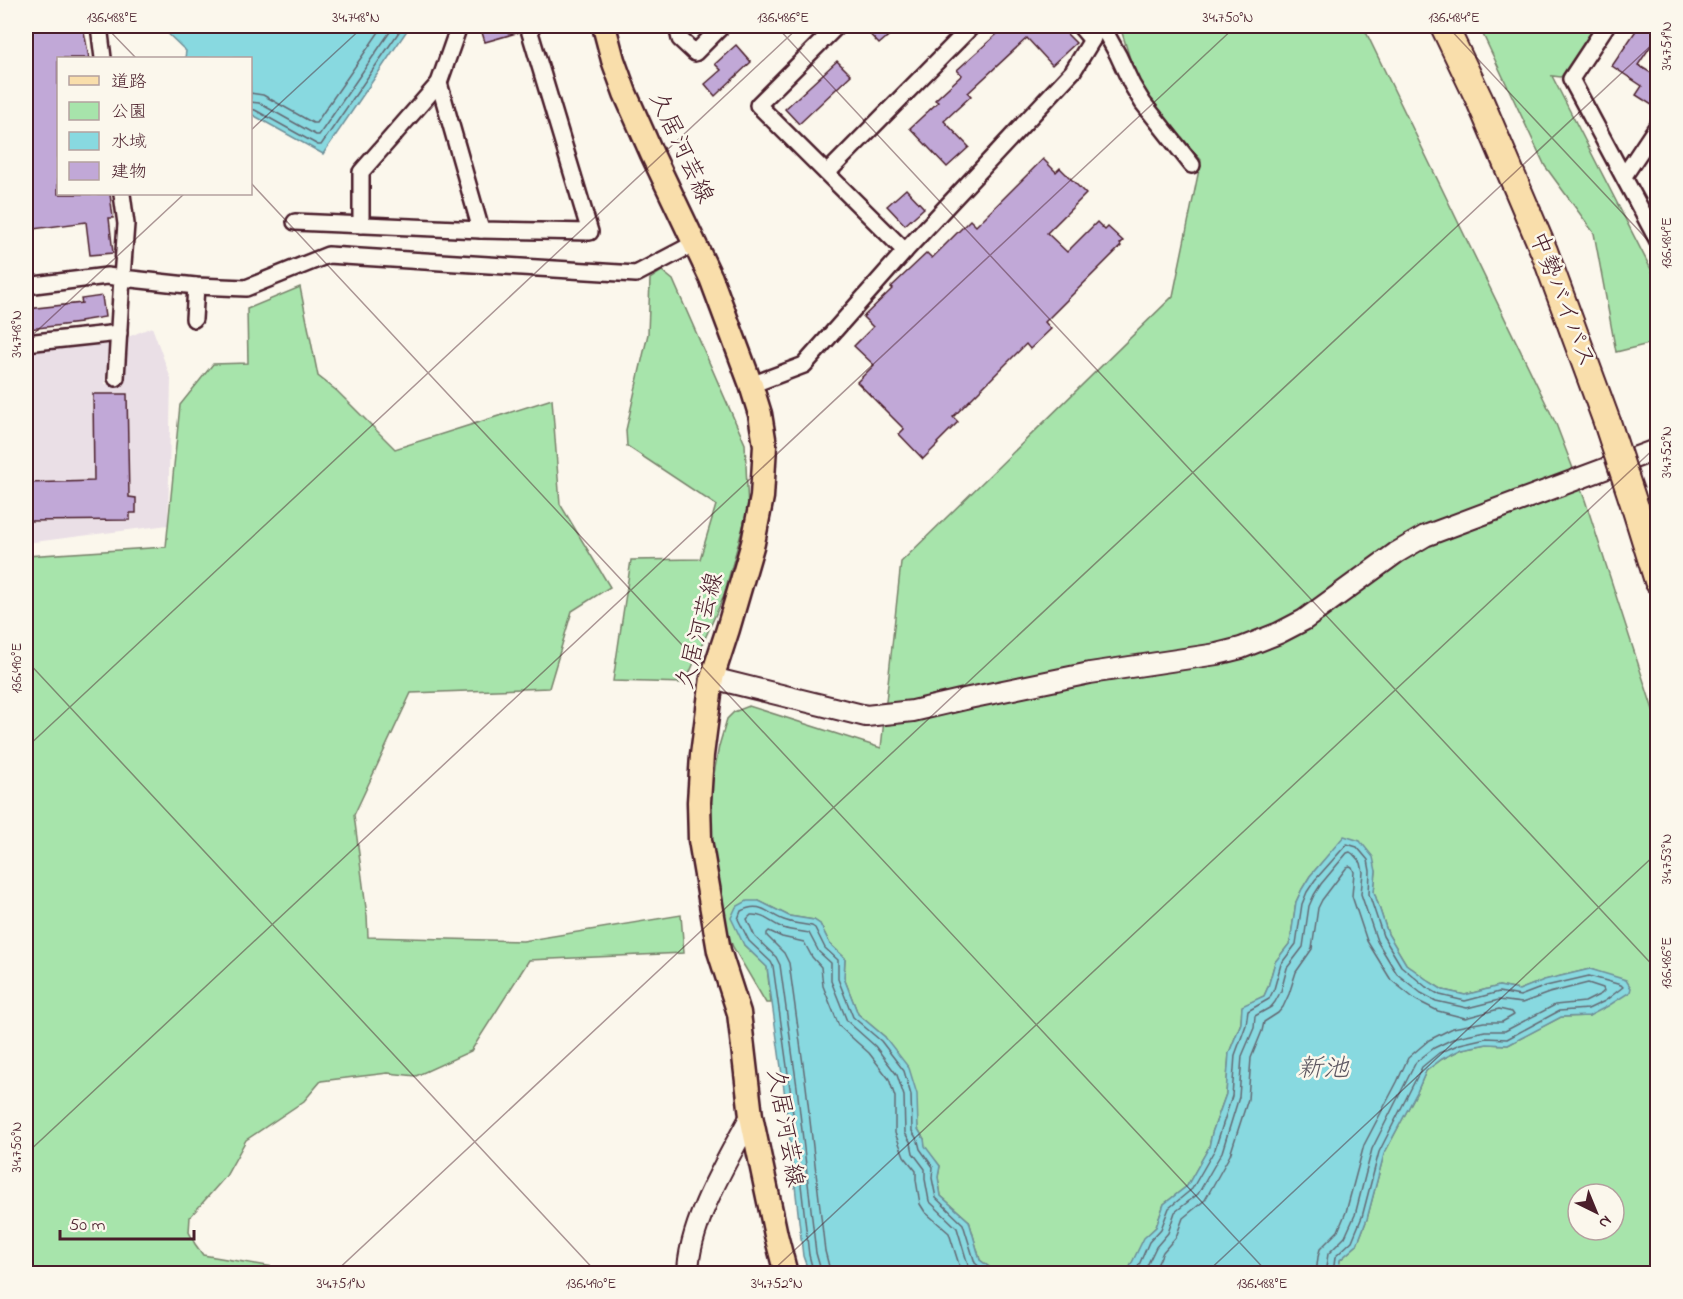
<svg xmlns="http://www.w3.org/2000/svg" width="1683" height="1299" font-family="'Indie Flower','Klee One',sans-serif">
<rect width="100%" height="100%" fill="#fbf7ec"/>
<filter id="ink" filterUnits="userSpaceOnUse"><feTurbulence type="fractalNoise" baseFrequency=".0167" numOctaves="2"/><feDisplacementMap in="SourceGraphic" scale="12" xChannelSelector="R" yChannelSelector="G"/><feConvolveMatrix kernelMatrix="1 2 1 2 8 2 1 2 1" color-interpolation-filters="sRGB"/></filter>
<g filter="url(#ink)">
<path fill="#eadfe6" d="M 152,327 L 171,379 L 168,525 L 26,543 L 26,352 L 109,342 L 105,384 L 123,382 L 128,337 Z"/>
<g fill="#a7e4ab" stroke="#78826b" stroke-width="1.5" fill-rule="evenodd">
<path d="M 1120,26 L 1363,26 L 1556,424 L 1585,500 L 1657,722 L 1657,1273 L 1338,1273 L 1340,1260 L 1357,1245 L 1367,1219 L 1384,1154 L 1417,1092 L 1426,1071 L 1442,1059 L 1462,1049 L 1487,1044 L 1508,1045 L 1561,1017 L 1589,1016 L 1601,973 L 1590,969 L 1545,980 L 1519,990 L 1499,986 L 1465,995 L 1443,990 L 1430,982 L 1406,964 L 1388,934 L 1374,892 L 1376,871 L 1344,837 L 1310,876 L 1302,889 L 1296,902 L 1290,943 L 1275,962 L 1268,987 L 1264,996 L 1242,1007 L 1241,1023 L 1229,1053 L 1226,1094 L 1212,1133 L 1209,1147 L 1187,1186 L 1164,1204 L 1156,1227 L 1144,1239 L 1127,1274 L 997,1273 L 980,1260 L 969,1221 L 941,1196 L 938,1177 L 940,1166 L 924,1146 L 924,1139 L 918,1129 L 917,1119 L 885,1037 L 858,1014 L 844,978 L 845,958 L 830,944 L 820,924 L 814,920 L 789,916 L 759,901 L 744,945 L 767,967 L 771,1003 L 766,1003 L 733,947 L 719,912 L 708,822 L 712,785 L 719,746 L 727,719 L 734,712 L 749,706 L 881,748 L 901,562 L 1173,296 L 1201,160 L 1138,85 ZM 1578,1194 L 1614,1194 L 1614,1230 L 1578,1230 Z"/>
<path d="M 1479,26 L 1595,26 L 1561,77 L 1552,76 L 1657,281 L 1657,342 L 1616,352 L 1594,233 L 1545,166 Z"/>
<path d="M 662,271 L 673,280 L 745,444 L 748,509 L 723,598 L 685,683 L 613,681 L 631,560 L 700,559 L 716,505 L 627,446 L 626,430 L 648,334 L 650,279 Z"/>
<path d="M 300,287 L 318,376 L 337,391 L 395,449 L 552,399 L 560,504 L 610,587 L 572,611 L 549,688 L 411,693 L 354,815 L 367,916 L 368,937 L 523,941 L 681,915 L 684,953 L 529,960 L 471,1051 L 416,1076 L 388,1073 L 321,1081 L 304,1101 L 246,1140 L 226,1176 L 190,1217 L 189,1232 L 195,1244 L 203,1255 L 309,1273 L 26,1273 L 26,556 L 166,547 L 180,405 L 213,364 L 248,363 L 247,309 Z"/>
</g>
<g fill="#88d9e0" stroke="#6f8f98" stroke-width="1.5">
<path d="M 160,26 L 410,26 L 323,154 L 251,114 L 250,58 L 185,58 L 186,51 Z"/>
<path d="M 1344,836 L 1360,841 L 1373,857 L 1376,871 L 1374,892 L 1388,934 L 1406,964 L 1430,982 L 1443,990 L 1465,995 L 1499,986 L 1519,990 L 1544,980 L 1590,969 L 1626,980 L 1631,988 L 1630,992 L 1608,1006 L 1589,1016 L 1561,1017 L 1508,1045 L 1487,1044 L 1462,1049 L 1442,1059 L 1426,1071 L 1417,1092 L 1384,1154 L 1367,1219 L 1357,1245 L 1340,1260 L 1338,1273 L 1127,1273 L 1144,1238 L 1156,1227 L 1164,1204 L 1187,1186 L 1209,1147 L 1212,1133 L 1226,1094 L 1229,1053 L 1241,1023 L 1242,1006 L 1264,996 L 1268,987 L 1275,962 L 1290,943 L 1296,902 L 1302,889 L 1310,876 Z"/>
<path d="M 747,901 L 759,901 L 789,916 L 814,920 L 820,924 L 830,944 L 845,958 L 844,978 L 858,1014 L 885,1037 L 909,1068 L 917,1094 L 918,1129 L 924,1139 L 925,1146 L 940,1166 L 938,1177 L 941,1196 L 969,1221 L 980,1260 L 997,1273 L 809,1273 L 803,1256 L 784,1089 L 767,967 L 744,945 L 731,918 L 736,907 Z"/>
</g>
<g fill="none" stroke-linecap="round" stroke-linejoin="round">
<g stroke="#636973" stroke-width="1.5">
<path d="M 250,93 L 263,95 L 313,123 L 316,123 L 383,26"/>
<path d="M 250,102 L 259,103 L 316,135 L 319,135 L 394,26"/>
<path d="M 250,109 L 255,110 L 318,145 L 321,145 L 403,26"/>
<path d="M 814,1274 L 809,1255 L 790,1088 L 773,966 L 771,962 L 749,941 L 738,919 L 741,911 C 762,900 769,916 787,921 C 795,924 804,924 812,926 L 815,928 L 825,948 L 838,960 L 838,979 L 853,1017 L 881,1041 L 904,1071 L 911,1095 L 912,1131 L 918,1141 L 920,1149 L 933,1167 L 932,1178 L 936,1198 L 963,1224 L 975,1263 L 988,1274"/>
<path d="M 822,1274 L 816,1253 L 797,1087 L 780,965 L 776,957 L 755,937 L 747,919 L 751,915 C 764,914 772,924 783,928 C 791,931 801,931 809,933 L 819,952 L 831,963 L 831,981 L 847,1021 L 875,1046 L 897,1075 L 904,1096 L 905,1133 L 911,1143 L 913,1153 L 925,1169 L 925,1179 L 929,1201 L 957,1228 L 968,1265 L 975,1274"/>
<path d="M 831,1274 L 825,1251 L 806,1086 L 789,963 L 784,953 L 767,936 L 767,933 L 769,931 L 782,937 L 804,942 L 812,957 L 821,967 L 823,986 L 839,1026 L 869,1053 L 889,1079 L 895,1097 L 895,1133 L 904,1156 L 916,1171 L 916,1180 L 920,1204 L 925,1212 L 949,1233 L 962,1274"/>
<path d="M 1135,1274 L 1149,1242 L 1161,1229 L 1169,1208 L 1192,1189 L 1215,1149 L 1232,1096 L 1235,1055 L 1246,1025 L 1248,1011 L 1269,999 L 1274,989 L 1281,964 L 1296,944 L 1302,904 L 1307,892 L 1315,880 L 1347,844 L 1357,847 L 1368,860 L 1370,871 L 1369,894 L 1383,936 L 1401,966 L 1426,987 L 1440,995 L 1465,1001 L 1499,992 L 1520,996 L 1546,986 L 1589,976 L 1621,985 L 1623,987 L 1605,1001 L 1588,1009 L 1559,1011 L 1507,1039 L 1486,1038 L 1460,1044 L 1439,1053 L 1422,1067 L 1379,1152 L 1362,1217 L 1352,1241 L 1335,1257 L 1333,1274"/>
<path d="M 1143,1274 L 1156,1247 L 1168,1233 L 1175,1212 L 1198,1194 L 1222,1152 L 1239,1097 L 1242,1056 L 1254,1028 L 1255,1016 L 1271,1007 L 1275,1002 L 1281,991 L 1287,968 L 1303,947 L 1309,906 L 1314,895 L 1321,884 L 1347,853 L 1350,852 L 1353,854 L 1361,863 L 1363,872 L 1361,894 L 1377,941 L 1397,974 L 1421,993 L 1436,1001 L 1467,1008 L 1499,1000 L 1522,1003 L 1549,993 L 1588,983 L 1603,988 L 1604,991 L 1601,994 L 1585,1002 L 1555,1005 L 1505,1031 L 1485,1031 L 1457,1037 L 1434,1048 L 1416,1062 L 1372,1149 L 1355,1215 L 1345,1237 L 1328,1254 L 1325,1274"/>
<path d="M 1153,1274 L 1163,1252 L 1176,1237 L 1183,1218 L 1205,1200 L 1230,1155 L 1248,1099 L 1251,1058 L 1262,1031 L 1264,1022 L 1278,1013 L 1283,1007 L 1289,994 L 1296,972 L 1312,949 L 1318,908 L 1322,900 L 1347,867 L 1350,866 L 1352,867 L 1354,872 L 1352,896 L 1367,941 L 1391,980 L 1416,1000 L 1438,1011 L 1465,1018 L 1499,1009 L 1512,1012 L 1514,1015 L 1502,1022 L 1484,1022 L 1453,1028 L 1429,1040 L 1408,1058 L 1397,1082 L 1364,1145 L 1346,1212 L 1338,1231 L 1320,1249 L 1318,1257 L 1316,1274"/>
</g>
</g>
<g fill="#c1a8d7" stroke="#4a1f2b" stroke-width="1.5">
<path d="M 26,26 L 83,26 L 89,58 L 58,58 L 58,194 L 110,194 L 113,218 L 109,218 L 113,253 L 90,255 L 86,222 L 26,230 Z"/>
<path d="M 480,26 L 518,26 L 520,32 L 485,42 Z"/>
<path d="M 862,26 L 900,26 L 879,44 Z"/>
<path d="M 1006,26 L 1059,26 L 1076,43 L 1052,65 L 1027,38 L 968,93 L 971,96 L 944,121 L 969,147 L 947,167 L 910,128 L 938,102 L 935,100 L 962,75 L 957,70 Z"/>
<path d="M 1639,26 L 1658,26 L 1658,35 L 1638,65 L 1651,73 L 1658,63 L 1658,109 L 1636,95 L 1642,86 L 1612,66 Z"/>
<path d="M 736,45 L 751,62 L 715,96 L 705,84 L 721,70 L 715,64 Z"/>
<path d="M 837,61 L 851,75 L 799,124 L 785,109 Z"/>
<path d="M 1043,159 L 1056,172 L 1060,168 L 1086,194 L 1047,233 L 1067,252 L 1097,222 L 1105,230 L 1108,227 L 1123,241 L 1120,244 L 1121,246 L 1045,322 L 1051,329 L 1030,349 L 1026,344 L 953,417 L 958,422 L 937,443 L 938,444 L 923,459 L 899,434 L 904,429 L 857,382 L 874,365 L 854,346 L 873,327 L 863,317 L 893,288 L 891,287 L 927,253 L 932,258 L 970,220 L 976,226 Z"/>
<path d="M 906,189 L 924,208 L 905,225 L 887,206 Z"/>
<path d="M 102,296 L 105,317 L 80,321 L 80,323 L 29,329 L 27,309 L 82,303 L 81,299 Z"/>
<path d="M 93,394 L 127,394 L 129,497 L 136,498 L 136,513 L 130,513 L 130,520 L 26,521 L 26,483 L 94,481 Z"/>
</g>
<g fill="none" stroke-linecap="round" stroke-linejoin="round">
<g stroke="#4a1f2b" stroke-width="20">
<g id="street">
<path d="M 99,26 L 103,58"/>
<path d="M 677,26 L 680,39 L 695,53 L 722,26"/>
<path d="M 837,26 L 758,105 L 905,251"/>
<path d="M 1080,26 L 1092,40"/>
<path d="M 1102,26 L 1118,55 L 1132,85 L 1143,103 L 1192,165"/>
<path d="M 1606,26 L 1571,79 L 1658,241"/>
<path d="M 439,83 L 481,230"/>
<path d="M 827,173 L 972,26"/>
<path d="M 1624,176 L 1658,125"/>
<path d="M 122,194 L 126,224 L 122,278 L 196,286 L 246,288 L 328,255 L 636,274 L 695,243"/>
<path d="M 295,222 L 481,230 L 590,232 L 528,26"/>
<path d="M 361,225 L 361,172 L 439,83 L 459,26"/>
<path d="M 26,286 L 107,276 L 122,278 L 116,378"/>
<path d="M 194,319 L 196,286"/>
<path d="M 26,343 L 119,333"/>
<path d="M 751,385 L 804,365 L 905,251 L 1073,71 L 1092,40 L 1098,26"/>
</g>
</g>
<g stroke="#4a1f2b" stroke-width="24">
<g id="secondary">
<path d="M 712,678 L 866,716 L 913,711 L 969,698 L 1090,673 L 1217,654 L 1241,648 L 1279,633 L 1304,620 L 1396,553 L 1425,536 L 1658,449"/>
<path d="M 688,1274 C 688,1224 728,1159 751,1116"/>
</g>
</g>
<g stroke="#4a1f2b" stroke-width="27">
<path id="primary" d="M 604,26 L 613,60 L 625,93 L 652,154 L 711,278 L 751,385 L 760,414 L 765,445 L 762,497 L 753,543 L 728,629 L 712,678 L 702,755 L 699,802 L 700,840 L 719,951 L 739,1013 L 751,1116 L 776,1235 L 786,1274"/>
</g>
<g stroke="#4a1f2b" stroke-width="30">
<g id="highway">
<path d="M 1444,26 L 1480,101 L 1544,251 L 1607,422"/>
<path d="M 1635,507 L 1658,581"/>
</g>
</g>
<use href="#street" stroke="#fbf7ec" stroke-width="15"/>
<use href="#secondary" stroke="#fbf7ec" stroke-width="20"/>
<use href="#primary" stroke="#f9deab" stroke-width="22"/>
<use href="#highway" stroke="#f9deab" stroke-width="26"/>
<g stroke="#4a1f2b" stroke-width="30" stroke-linecap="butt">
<path id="highway-bridge" d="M 1607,422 L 1635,507"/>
</g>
<use href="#highway-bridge" stroke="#f9deab" stroke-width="26"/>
</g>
</g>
<path fill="none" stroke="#4a1f2b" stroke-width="1.5" stroke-opacity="0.45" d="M 105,26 L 136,58M 776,26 L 1658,971M 1447,26 L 1658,251M 250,131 L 364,26M 250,182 L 1269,1274M 26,341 L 184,194M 26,660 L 598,1274M 26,748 L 800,26M 26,1154 L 1236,26M 333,1274 L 1658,39M 769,1274 L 1658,445M 1205,1274 L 1658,852M 1641,1274 L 1658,1258"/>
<g text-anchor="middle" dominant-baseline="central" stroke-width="5" stroke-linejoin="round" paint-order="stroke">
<g font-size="24" fill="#4a1f2b" stroke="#fbf7ec">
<text transform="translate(680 148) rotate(65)">久居河芸線</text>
<text transform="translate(1561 300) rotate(69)">中勢バイパス</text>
<text transform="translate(701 631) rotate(-75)">久居河芸線</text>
<text transform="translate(784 1128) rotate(80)">久居河芸線</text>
</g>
<g font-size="26" font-style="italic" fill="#5d5761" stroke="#fbf7ec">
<text x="1323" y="1070">新池</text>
</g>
</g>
<rect width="1683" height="1299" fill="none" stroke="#fbf7ec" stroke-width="66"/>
<rect x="57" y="57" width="195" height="138" fill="#fbf7ec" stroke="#b4a19f" stroke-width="1.5"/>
<rect x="69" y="76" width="30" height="9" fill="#f9deab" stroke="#b4a19f" stroke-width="1.5"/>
<text x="111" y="87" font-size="18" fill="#4a1f2b">道路</text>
<rect x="69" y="102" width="30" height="18" fill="#a7e4ab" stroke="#b4a19f" stroke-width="1.5"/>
<text x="111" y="117" font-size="18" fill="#4a1f2b">公園</text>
<rect x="69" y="132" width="30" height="18" fill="#88d9e0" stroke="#b4a19f" stroke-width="1.5"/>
<text x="111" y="147" font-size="18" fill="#4a1f2b">水域</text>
<rect x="69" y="162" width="30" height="18" fill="#c1a8d7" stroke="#b4a19f" stroke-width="1.5"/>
<text x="111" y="177" font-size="18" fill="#4a1f2b">建物</text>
<g transform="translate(1596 1212) rotate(137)"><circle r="28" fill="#fbf7ec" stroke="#b4a19f" stroke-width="1.5"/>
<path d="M0-4.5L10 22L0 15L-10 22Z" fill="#4a1f2b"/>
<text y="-9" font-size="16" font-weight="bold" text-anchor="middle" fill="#4a1f2b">N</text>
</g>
<path d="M60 1230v9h134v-9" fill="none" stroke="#4a1f2b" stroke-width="3"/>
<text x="69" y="1230" font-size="18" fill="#4a1f2b" stroke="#fbf7ec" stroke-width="4.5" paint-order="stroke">50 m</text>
<rect x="33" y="33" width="1617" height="1233" fill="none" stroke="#4a1f2b" stroke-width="2"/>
<g font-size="15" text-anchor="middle" fill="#4a1f2b">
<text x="112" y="22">136.488°E</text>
<text x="356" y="22">34.748°N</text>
<text x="783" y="22">136.486°E</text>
<text x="1228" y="22">34.750°N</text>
<text x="1454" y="22">136.484°E</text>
<text transform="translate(1666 46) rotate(-90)" y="5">34.751°N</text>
<text transform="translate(1666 243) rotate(-90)" y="5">136.484°E</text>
<text transform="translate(16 334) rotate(-90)" y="5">34.748°N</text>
<text transform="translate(1666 452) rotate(-90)" y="5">34.752°N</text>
<text transform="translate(16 668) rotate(-90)" y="5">136.490°E</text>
<text transform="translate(1666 859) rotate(-90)" y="5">34.753°N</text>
<text transform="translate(1666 963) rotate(-90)" y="5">136.486°E</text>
<text transform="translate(16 1147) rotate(-90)" y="5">34.750°N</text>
<text x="341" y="1288">34.751°N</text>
<text x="591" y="1288">136.490°E</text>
<text x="777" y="1288">34.752°N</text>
<text x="1262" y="1288">136.488°E</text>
</g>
</svg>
